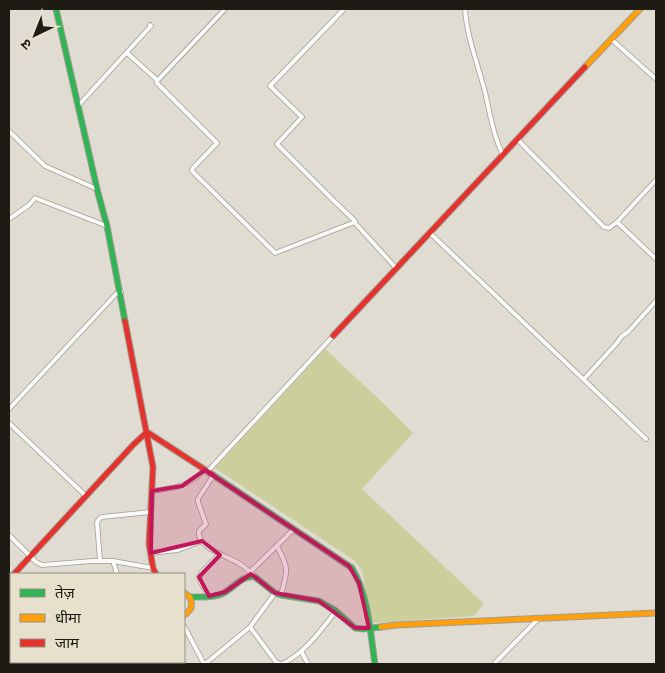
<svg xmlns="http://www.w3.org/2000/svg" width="665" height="673" font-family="Montserrat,'Noto Sans Devanagari',sans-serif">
<rect width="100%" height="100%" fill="#e0dcd2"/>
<path fill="#ccce9b" d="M 325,349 L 383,403 L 413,433 L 362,489 L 484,604 L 474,616 L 373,623 L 362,571 L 355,561 L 215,468 Z"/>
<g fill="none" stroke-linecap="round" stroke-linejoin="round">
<g stroke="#a09d94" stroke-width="5.5">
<g id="street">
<path d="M 344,9 L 270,86 L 302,117 L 277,144 L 334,201 L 354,220 L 356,224 L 396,268"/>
<path d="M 465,9 C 467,38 478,64 485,92 C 490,113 493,135 503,155"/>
<path d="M 150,25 L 151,26 L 128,51 L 127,53 L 156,79 L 157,83 L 217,143 L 193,168 L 192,170 L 193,172 L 275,253 L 355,222"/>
<path d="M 611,39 L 656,79"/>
<path d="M 157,81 L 225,9"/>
<path d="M 78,106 L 127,52"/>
<path d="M 9,131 L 45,166 L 97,189"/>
<path d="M 517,139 L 604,227 L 609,228 L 617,222 L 656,180"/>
<path d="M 9,219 L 29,205 L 35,198 L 107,226"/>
<path d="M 617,222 L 656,259"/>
<path d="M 430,233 L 646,439"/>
<path d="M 584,379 L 616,344 L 622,336 L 628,332 L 656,301"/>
<path d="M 9,409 L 116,294 L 121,292"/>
<path d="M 9,423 L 86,496"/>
<path d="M 207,472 L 333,336"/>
<path d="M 213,476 L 198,499 L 198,502 L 206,524 L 199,531 C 196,548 228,556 240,564 C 245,567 250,572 255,577"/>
<path d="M 152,491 C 177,488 186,487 205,470"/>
<path d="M 9,535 L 36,562 L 42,565 L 92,561 L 113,561 L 153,568"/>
<path d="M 277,546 C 289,569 288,570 281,595"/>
<path d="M 151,553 L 178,550 L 202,541"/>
<path d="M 100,561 L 97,522 L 100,518 L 102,517 L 150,512"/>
<path d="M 113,561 L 117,574"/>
<path d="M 250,572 L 294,529"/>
<path d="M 209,596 L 201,583 L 199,577 L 202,572 L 220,554"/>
<path d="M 184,626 L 204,664"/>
<path d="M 250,627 L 276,662 L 280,664 L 282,664 C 306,652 320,631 336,611"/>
<path d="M 301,651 L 308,664"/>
<path d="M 142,664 L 154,662"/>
<path d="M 205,664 L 250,627 L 275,593"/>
<path d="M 494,664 L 538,619"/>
</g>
</g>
<g stroke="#a09d94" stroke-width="7">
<g id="fast">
<path d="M 56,9 L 98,193 L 107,226 L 125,321"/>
<path d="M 213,475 L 352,568 C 369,596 370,632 375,664"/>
<path d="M 190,597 C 199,597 210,598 219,595 C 233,591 239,575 255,577 L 275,593 L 281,595 L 319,601 L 336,611 L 355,628 L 363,629 L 381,627"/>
<path d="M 72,662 L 74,664"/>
</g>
</g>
<g stroke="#a09d94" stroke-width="7">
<g id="slow">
<path d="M 585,67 L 640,9"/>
<path d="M 9,589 L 11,592"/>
<path d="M 184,593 L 190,597 C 193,606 192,610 184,615"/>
<path d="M 381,627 L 396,625 L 656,613"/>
</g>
</g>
<g stroke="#a09d94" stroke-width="7">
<g id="jam">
<path d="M 125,321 L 153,467 L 149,544 L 153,568 L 156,574"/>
<path d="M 333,336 L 585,67"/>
<path d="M 14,574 L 134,444 L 147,432 L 213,475"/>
<path d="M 9,581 L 11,578"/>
<path d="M 155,662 L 156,664"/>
</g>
</g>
<use href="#street" stroke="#fafaf8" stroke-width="4"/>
<use href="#fast" stroke="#30b455" stroke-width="5"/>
<use href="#slow" stroke="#ff9f0a" stroke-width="5"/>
<use href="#jam" stroke="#e5322d" stroke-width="5"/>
</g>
<path fill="#c2185b" fill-opacity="0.2" stroke="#c2185b" stroke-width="4" stroke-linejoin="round" d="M 205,470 L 349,566 L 359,583 L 369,628 L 355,628 L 319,601 L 275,593 L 251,574 L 225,592 L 209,596 L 199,577 L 220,555 L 202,541 L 151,553 L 152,491 L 182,486 Z"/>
<rect width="665" height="673" fill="none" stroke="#1d1b14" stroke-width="20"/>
<rect x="10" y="573" width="175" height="90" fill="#e6e0cc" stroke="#969182"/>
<rect x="20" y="589" width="25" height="8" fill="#30b455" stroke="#969182"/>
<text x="55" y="598" font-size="15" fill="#1d1b14">तेज़</text>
<rect x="20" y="614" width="25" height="8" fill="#ff9f0a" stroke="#969182"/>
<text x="55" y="623" font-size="15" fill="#1d1b14">धीमा</text>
<rect x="20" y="639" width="25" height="8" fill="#e5322d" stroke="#969182"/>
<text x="55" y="648" font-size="15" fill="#1d1b14">जाम</text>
<g transform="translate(35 35) rotate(223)" stroke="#e6e0cc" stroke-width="4" paint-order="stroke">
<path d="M0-4L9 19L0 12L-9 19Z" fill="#1d1b14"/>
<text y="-8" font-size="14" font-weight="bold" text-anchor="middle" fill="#1d1b14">उ</text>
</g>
</svg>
